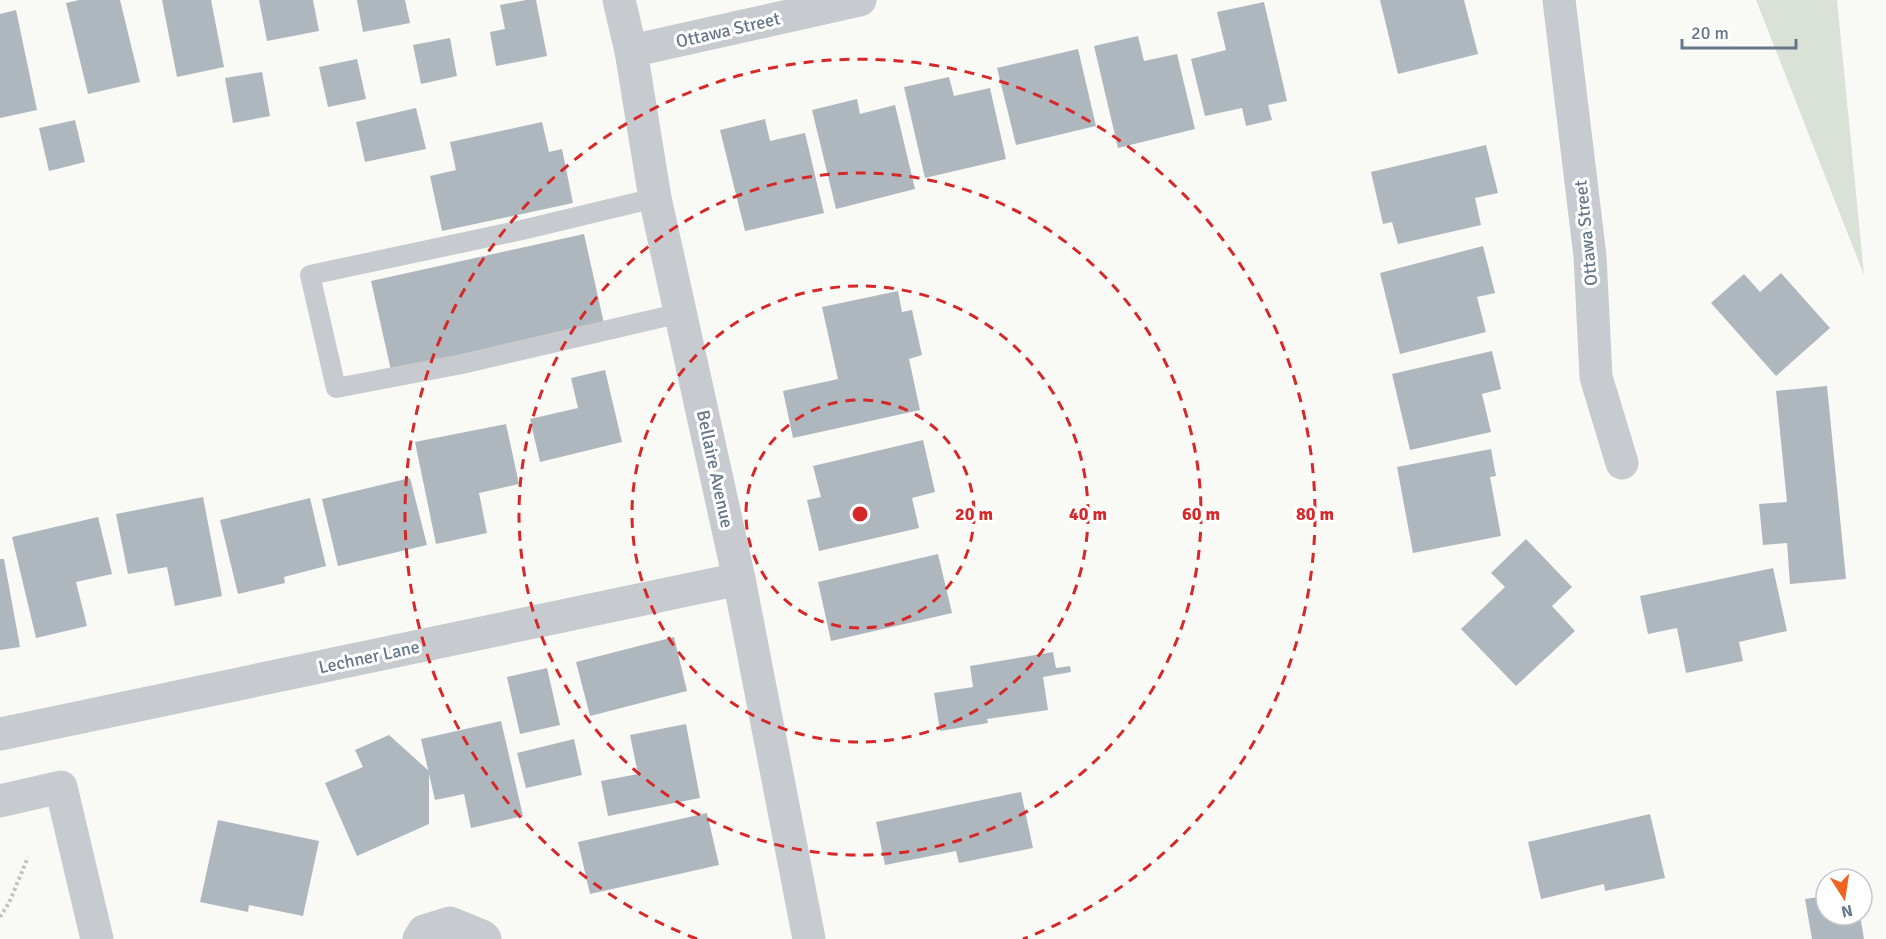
<svg xmlns="http://www.w3.org/2000/svg" width="1886" height="939" font-family="Signika,sans-serif">
<rect width="100%" height="100%" fill="#f9f9f6"/>
<path fill="#dae1d7" d="M 1756,0 L 1837,0 L 1864,275 Z"/>
<g fill="#afb7be">
<path d="M 79,0 L 120,0 L 140,82 L 88,94 L 66,3 Z"/>
<path d="M 162,0 L 211,0 L 224,67 L 177,77 Z"/>
<path d="M 259,0 L 313,0 L 319,31 L 267,41 Z"/>
<path d="M 357,0 L 405,0 L 410,23 L 363,32 Z"/>
<path d="M 526,0 L 536,0 L 547,56 L 496,66 L 490,32 L 505,29 L 500,5 Z"/>
<path d="M 1380,0 L 1464,0 L 1478,54 L 1398,74 Z"/>
<path d="M 1264,2 L 1287,101 L 1268,105 L 1272,120 L 1246,126 L 1242,108 L 1205,116 L 1191,59 L 1226,50 L 1217,12 Z"/>
<path d="M 16,10 L 37,110 L 0,118 L 0,14 Z"/>
<path d="M 1138,36 L 1144,61 L 1177,54 L 1195,129 L 1118,148 L 1094,46 Z"/>
<path d="M 450,38 L 457,76 L 421,84 L 413,45 Z"/>
<path d="M 1078,49 L 1096,126 L 1016,145 L 997,68 Z"/>
<path d="M 357,59 L 366,99 L 328,107 L 319,67 Z"/>
<path d="M 262,72 L 270,116 L 233,123 L 225,78 Z"/>
<path d="M 949,77 L 954,96 L 990,88 L 1006,159 L 925,178 L 904,87 Z"/>
<path d="M 857,99 L 860,114 L 895,105 L 915,189 L 836,209 L 812,110 Z"/>
<path d="M 416,108 L 426,149 L 365,162 L 356,122 Z"/>
<path d="M 765,119 L 770,141 L 805,133 L 824,213 L 745,231 L 720,130 Z"/>
<path d="M 75,120 L 85,162 L 49,171 L 39,128 Z"/>
<path d="M 542,122 L 549,152 L 562,149 L 573,203 L 442,231 L 430,176 L 456,170 L 450,142 Z"/>
<path d="M 1486,145 L 1498,193 L 1475,198 L 1481,225 L 1398,244 L 1392,222 L 1383,224 L 1371,172 Z"/>
<path d="M 584,234 L 605,328 L 392,375 L 371,281 Z"/>
<path d="M 1483,246 L 1495,293 L 1477,297 L 1486,332 L 1400,354 L 1380,273 Z"/>
<path d="M 1781,273 L 1830,328 L 1776,376 L 1711,303 L 1744,274 L 1760,292 Z"/>
<path d="M 898,291 L 902,312 L 912,310 L 922,355 L 909,359 L 920,410 L 793,438 L 783,391 L 838,379 L 822,307 Z"/>
<path d="M 1492,351 L 1501,389 L 1482,394 L 1491,432 L 1410,450 L 1392,374 Z"/>
<path d="M 605,370 L 622,442 L 540,462 L 530,419 L 578,408 L 571,378 Z"/>
<path d="M 1827,386 L 1846,579 L 1790,584 L 1787,543 L 1763,545 L 1759,504 L 1787,502 L 1776,391 Z"/>
<path d="M 506,424 L 519,484 L 479,493 L 487,533 L 436,544 L 415,442 Z"/>
<path d="M 923,440 L 935,492 L 912,498 L 919,528 L 819,551 L 807,500 L 821,497 L 813,466 Z"/>
<path d="M 1491,449 L 1496,476 L 1490,477 L 1501,536 L 1413,553 L 1397,467 Z"/>
<path d="M 410,478 L 427,545 L 338,566 L 322,499 Z"/>
<path d="M 203,497 L 222,596 L 175,606 L 167,567 L 128,574 L 116,514 Z"/>
<path d="M 310,498 L 326,566 L 284,577 L 285,583 L 238,594 L 220,520 Z"/>
<path d="M 98,517 L 112,574 L 76,582 L 87,626 L 36,638 L 12,537 Z"/>
<path d="M 1526,539 L 1572,587 L 1552,606 L 1575,631 L 1516,686 L 1461,629 L 1505,587 L 1491,573 Z"/>
<path d="M 938,554 L 952,613 L 831,641 L 818,582 Z"/>
<path d="M 0,559 L 4,559 L 20,647 L 0,650 Z"/>
<path d="M 1773,568 L 1787,631 L 1739,642 L 1743,661 L 1686,673 L 1677,628 L 1648,634 L 1640,596 Z"/>
<path d="M 674,637 L 687,691 L 590,716 L 576,662 Z"/>
<path d="M 1053,652 L 1056,668 L 1070,666 L 1071,672 L 1043,677 L 1048,710 L 987,719 L 988,723 L 940,731 L 934,693 L 973,687 L 970,666 Z"/>
<path d="M 547,668 L 560,725 L 520,734 L 507,677 Z"/>
<path d="M 501,721 L 523,816 L 471,828 L 464,794 L 435,800 L 421,739 Z"/>
<path d="M 686,724 L 700,798 L 608,816 L 601,781 L 638,774 L 630,735 Z"/>
<path d="M 389,735 L 429,771 L 429,824 L 357,856 L 325,783 L 363,767 L 355,750 Z"/>
<path d="M 574,739 L 582,775 L 526,788 L 517,753 Z"/>
<path d="M 1021,792 L 1033,848 L 959,863 L 956,851 L 885,865 L 876,822 Z"/>
<path d="M 707,813 L 719,865 L 590,894 L 578,842 Z"/>
<path d="M 1650,814 L 1665,878 L 1605,891 L 1604,884 L 1541,899 L 1528,842 Z"/>
<path d="M 218,820 L 319,841 L 303,916 L 249,905 L 248,912 L 200,902 Z"/>
<path d="M 1826,896 L 1826,915 L 1860,915 L 1864,939 L 1812,939 L 1805,899 Z"/>
</g>
<g fill="none" stroke-linecap="round" stroke-linejoin="round">
<path stroke="#c0c3c5" stroke-width="4" stroke-dasharray="3 3" stroke-linecap="butt" d="M 0,917 L 9,903 L 28,857"/>
<path stroke="#c7cacf" stroke-width="20" d="M 655,198 L 522,230 L 310,275 L 336,388 L 462,364 L 681,313"/>
<g stroke="#c7cacf" stroke-width="33">
<path d="M 619,0 L 631,51 L 655,198 L 739,579 L 809,939"/>
<path d="M 1559,0 L 1590,256 L 1596,377 L 1622,463"/>
<path d="M 631,51 L 860,0"/>
<path d="M 0,734 L 739,579"/>
<path d="M 0,801 L 61,787 L 97,939"/>
<path d="M 419,939 L 424,931 L 450,923 L 482,936 L 485,939"/>
</g>
</g>
<g fill="none" stroke="#d62828" stroke-width="3" stroke-dasharray="10 8">
<circle cx="860" cy="514" r="114"/>
<circle cx="860" cy="514" r="228"/>
<circle cx="860" cy="514" r="341"/>
<path d="M697 939A455 455 0 1 1 1023 939"/>
</g>
<g text-anchor="middle" dominant-baseline="central" stroke-width="6" stroke-linejoin="round" paint-order="stroke">
<g font-size="18" fill="#66778a" stroke="#fff">
<text transform="translate(728 30) rotate(-13)">Ottawa Street</text>
<text transform="translate(1586 233) rotate(-96)">Ottawa Street</text>
<text transform="translate(715 469) rotate(78)">Bellaire Avenue</text>
<text transform="translate(369 657) rotate(-12)">Lechner Lane</text>
</g>
</g>
<circle cx="860" cy="514" r="9" fill="#d62828" stroke="#fff" stroke-width="3"/>
<g font-size="18" text-anchor="middle" font-weight="bold" fill="#d62828" stroke="#fff" stroke-width="6" stroke-linejoin="round" paint-order="stroke">
<text x="974" y="520">20 m</text>
<text x="1088" y="520">40 m</text>
<text x="1201" y="520">60 m</text>
<text x="1315" y="520">80 m</text>
</g>
<g transform="translate(1844 897) rotate(168)"><circle r="28" fill="#ffffff" stroke="#c2c9d0" stroke-width="1.5"/>
<path d="M0-4.5L10 22L0 15L-10 22Z" fill="#f0621f"/>
<text y="-9" font-size="16" font-weight="bold" text-anchor="middle" fill="#66778a">N</text>
</g>
<path d="M1682 39v9h114v-9" fill="none" stroke="#66778a" stroke-width="3"/>
<text x="1691" y="39" font-size="18" fill="#66778a" stroke="#ffffff" stroke-width="4.5" paint-order="stroke">20 m</text>
</svg>
